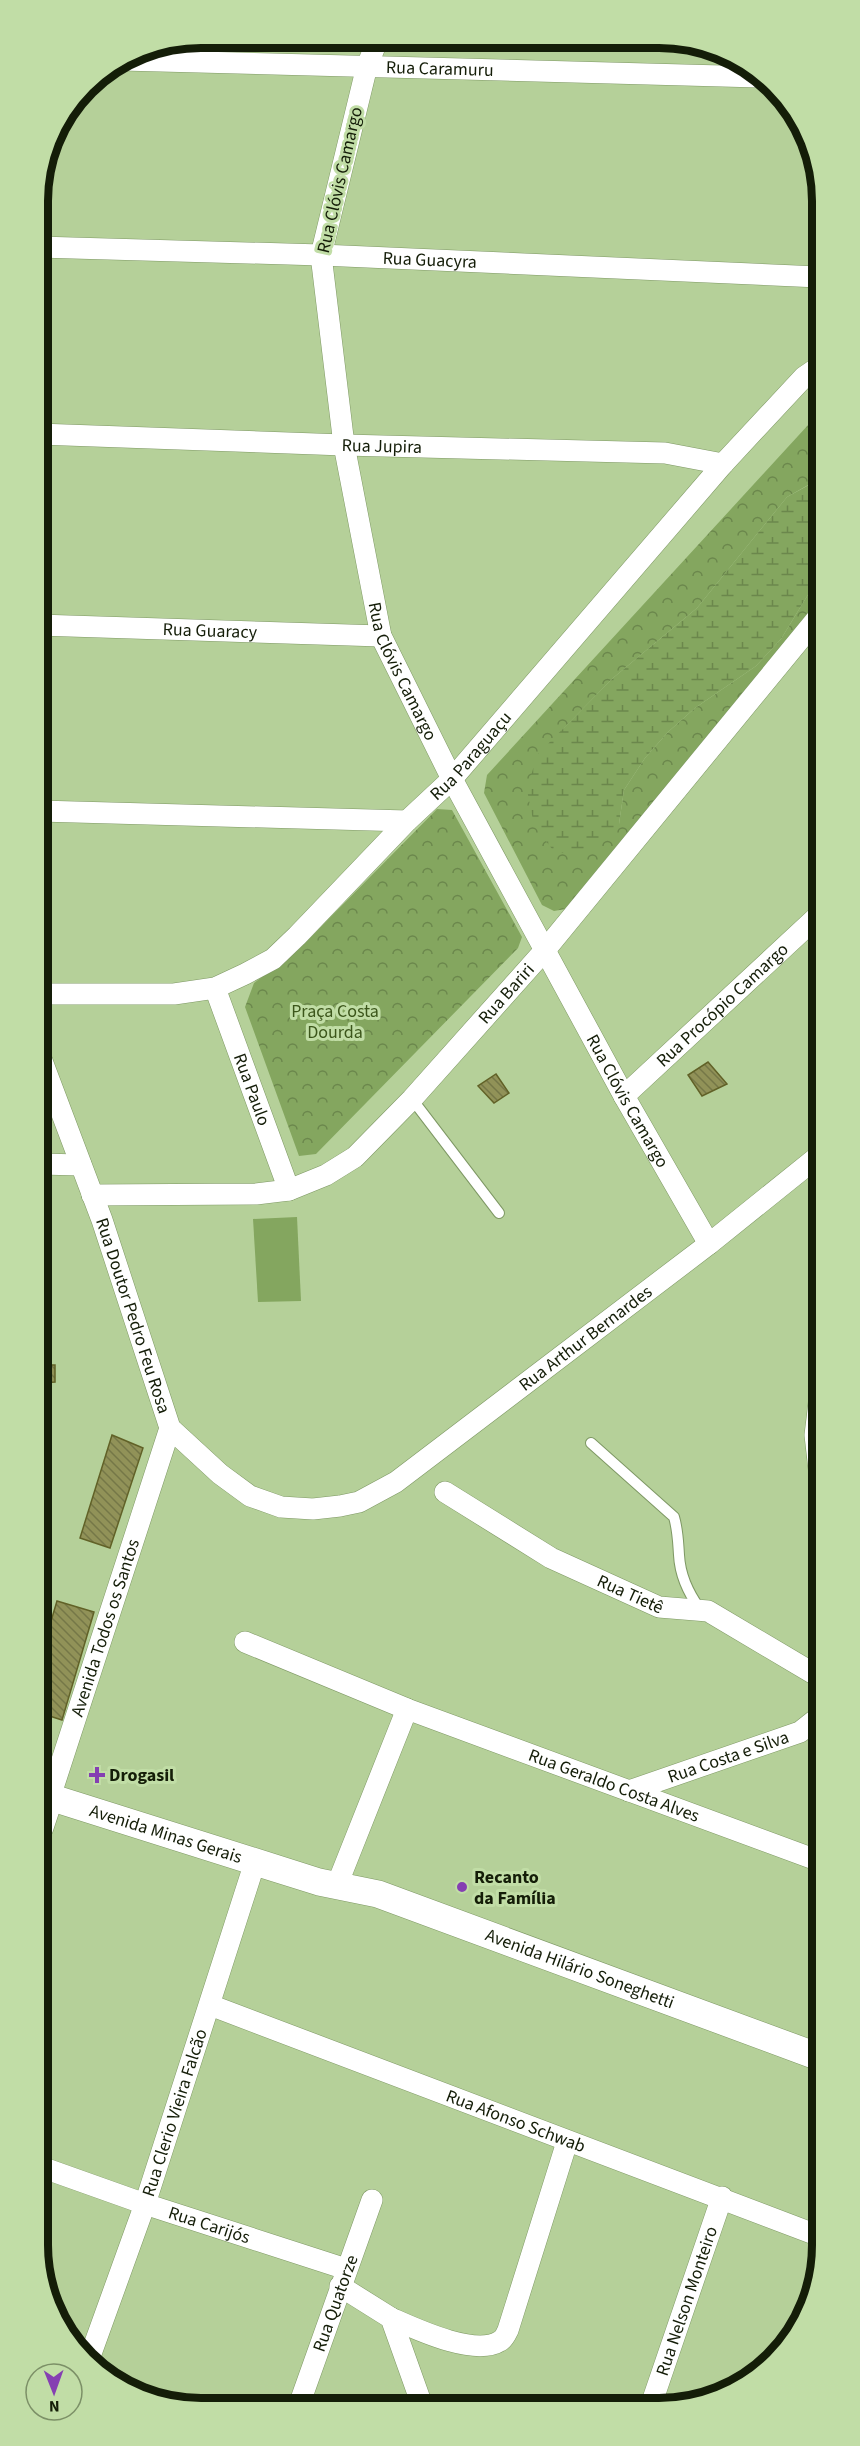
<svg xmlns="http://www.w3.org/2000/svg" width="860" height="2446" font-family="'Source Sans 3',sans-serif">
<defs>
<pattern id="forest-crowns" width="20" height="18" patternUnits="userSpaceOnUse" patternTransform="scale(1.5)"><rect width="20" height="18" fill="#84a65f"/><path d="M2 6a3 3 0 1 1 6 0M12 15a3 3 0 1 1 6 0" fill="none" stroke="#6b874c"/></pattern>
<pattern id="wetland-marsh" width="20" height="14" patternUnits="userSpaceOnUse" patternTransform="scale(1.5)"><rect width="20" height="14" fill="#84a65f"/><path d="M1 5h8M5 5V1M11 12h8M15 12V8" fill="none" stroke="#6b874c"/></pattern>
<pattern id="building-back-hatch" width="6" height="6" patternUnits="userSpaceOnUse" patternTransform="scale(1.5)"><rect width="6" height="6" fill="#919258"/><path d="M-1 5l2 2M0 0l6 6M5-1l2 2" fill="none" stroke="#757747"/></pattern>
</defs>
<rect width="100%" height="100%" fill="#b5d099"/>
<g fill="url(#forest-crowns)">
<path d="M 820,412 L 820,481 L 817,480 L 787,497 L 697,608 L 613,678 L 562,730 L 619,824 L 624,790 L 645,758 L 668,732 L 695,708 L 756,666 L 781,639 L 820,575 L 820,627 L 571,908 L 554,911 L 542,905 L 484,793 L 487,775 Z"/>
<path d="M 437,809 L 452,810 L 522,937 L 518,948 L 316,1154 L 299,1156 L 245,1007 L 254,983 L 299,949 Z"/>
</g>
<path fill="url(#wetland-marsh)" d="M 818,480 L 820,481 L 820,575 L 781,639 L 756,666 L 695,708 L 668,732 L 645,758 L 624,790 L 619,824 L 593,850 L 555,853 L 534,825 L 527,790 L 537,755 L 613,678 L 697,608 L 787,497 Z"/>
<path fill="#84a65f" d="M 297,1217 L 301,1301 L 258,1302 L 253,1219 Z"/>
<g fill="url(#building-back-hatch)" stroke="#616127" stroke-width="1.5">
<path d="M 708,1062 L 727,1084 L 702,1096 L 688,1075 Z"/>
<path d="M 496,1074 L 509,1093 L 494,1103 L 478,1086 Z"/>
<path d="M 39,1365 L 55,1365 L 55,1382 L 39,1383 Z"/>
<path d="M 112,1435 L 143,1448 L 110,1548 L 80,1538 Z"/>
<path d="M 57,1601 L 94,1612 L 62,1720 L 40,1713 L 40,1658 Z"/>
</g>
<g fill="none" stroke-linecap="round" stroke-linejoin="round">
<g stroke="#7e9864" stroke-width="12">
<g id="service">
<path d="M 412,1099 L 499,1213"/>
<path d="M 591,1443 L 674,1517 C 678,1531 678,1541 679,1555 C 680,1575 689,1594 700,1609"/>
</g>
</g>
<g stroke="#7e9864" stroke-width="22">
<g id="minor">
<path id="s1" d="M 378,39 L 367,66 L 321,255 L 344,445 L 381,636 L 452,779 L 624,1096 L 709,1244"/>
<path id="s2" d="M 122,60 L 759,77"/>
<path id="s3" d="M 38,247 L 321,255 L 819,277"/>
<path id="s4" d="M 38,434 L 344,445 L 665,453 L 723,464"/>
<path id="s5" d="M 38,625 L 381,636"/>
<path d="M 39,811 L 407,821"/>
<path id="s6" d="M 215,988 L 289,1190"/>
<path id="s7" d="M 39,994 L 174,994 L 215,988 L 245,974 L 273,959 L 297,936 L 407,821 L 452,779 L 723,464 L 804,377 L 820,366"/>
<path id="s8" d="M 39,1053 L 102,1220 L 170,1428 L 220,1474 L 250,1496 L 281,1507 L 313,1509 L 340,1506 L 359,1502 L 396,1482 L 709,1244 L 821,1154"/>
<path id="s9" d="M 624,1096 L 820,914"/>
<path d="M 39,1164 L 81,1165"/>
<path id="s10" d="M 92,1195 L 256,1194 L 289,1190 L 326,1175 L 355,1157 L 412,1099 L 545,950 L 820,615"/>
<path d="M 821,1386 L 815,1435 L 821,1487"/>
<path id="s11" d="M 445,1492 L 551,1558 L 659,1607 L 708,1611 L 821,1678"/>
<path id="s12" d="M 245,1642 L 407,1709 L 822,1862"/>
<path id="s13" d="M 629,1791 L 800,1732 L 819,1717 L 821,1712"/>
<path id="s14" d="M 50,1797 L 170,1428"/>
<path d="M 337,1885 L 407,1709"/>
<path id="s15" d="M 210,2005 L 822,2237"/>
<path id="s16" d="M 41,2167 L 145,2204 L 346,2269"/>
<path d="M 340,2286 L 391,2318 L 422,2405"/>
<path d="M 391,2318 C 416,2329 475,2357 500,2341 C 504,2339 506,2334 508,2330 L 567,2142"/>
<path id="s17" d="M 88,2362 L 145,2204 L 255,1862"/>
<path id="s18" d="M 299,2405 L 372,2200"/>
<path id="s19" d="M 651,2405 L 722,2197"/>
</g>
</g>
<g stroke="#7e9864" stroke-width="28">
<g id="tertiary">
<path id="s20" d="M 40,1794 L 319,1882 L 378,1894 L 822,2058"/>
<path d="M 40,1827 L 50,1797"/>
</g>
</g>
<use href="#service" stroke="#fff" stroke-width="10"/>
<use href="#minor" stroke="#fff" stroke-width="21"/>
<use href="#tertiary" stroke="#fff" stroke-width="27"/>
</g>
<g fill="#853fb2" stroke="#c1dda6" stroke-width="2">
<path d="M94 1766h6v6h6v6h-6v6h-6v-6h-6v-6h6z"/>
<circle cx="462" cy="1887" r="6"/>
</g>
<g text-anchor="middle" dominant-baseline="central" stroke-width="6" stroke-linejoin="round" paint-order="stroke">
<g font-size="18" fill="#141d08" stroke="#c1dda6">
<text stroke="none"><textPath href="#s2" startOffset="318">Rua Caramuru</textPath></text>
<text transform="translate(340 180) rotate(-77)">Rua Clóvis Camargo</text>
<text stroke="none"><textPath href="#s3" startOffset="392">Rua Guacyra</textPath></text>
<text stroke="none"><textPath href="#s4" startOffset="344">Rua Jupira</textPath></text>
<text stroke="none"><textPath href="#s5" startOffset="172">Rua Guaracy</textPath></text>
<text stroke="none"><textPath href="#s1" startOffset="650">Rua Clóvis Camargo</textPath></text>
<text stroke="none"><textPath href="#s7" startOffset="525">Rua Paraguaçu</textPath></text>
<text stroke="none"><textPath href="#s10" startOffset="494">Rua Bariri</textPath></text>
<text stroke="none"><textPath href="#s9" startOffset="134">Rua Procópio Camargo</textPath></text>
<text stroke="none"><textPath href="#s6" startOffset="108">Rua Paulo</textPath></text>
<text stroke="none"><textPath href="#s1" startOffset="1136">Rua Clóvis Camargo</textPath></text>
<text stroke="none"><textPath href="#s8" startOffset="279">Rua Doutor Pedro Feu Rosa</textPath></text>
<text stroke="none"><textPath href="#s8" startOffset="894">Rua Arthur Bernardes</textPath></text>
<text stroke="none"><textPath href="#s11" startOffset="212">Rua Tietê</textPath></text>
<text stroke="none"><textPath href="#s14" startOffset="178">Avenida Todos os Santos</textPath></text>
<text stroke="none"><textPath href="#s13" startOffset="105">Rua Costa e Silva</textPath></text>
<text stroke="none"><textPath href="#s12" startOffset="396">Rua Geraldo Costa Alves</textPath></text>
<text stroke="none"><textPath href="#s20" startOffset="132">Avenida Minas Gerais</textPath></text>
<text stroke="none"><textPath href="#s20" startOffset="568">Avenida Hilário Soneghetti</textPath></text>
<text stroke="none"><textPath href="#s17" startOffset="264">Rua Clerio Vieira Falcão</textPath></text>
<text stroke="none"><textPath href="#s15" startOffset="327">Rua Afonso Schwab</textPath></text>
<text stroke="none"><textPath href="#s16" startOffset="178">Rua Carijós</textPath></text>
<text stroke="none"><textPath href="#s19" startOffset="110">Rua Nelson Monteiro</textPath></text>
<text stroke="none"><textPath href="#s18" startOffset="108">Rua Quatorze</textPath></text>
</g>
<g font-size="18" fill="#3c561b" stroke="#c1dda6">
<text x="335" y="1011">Praça Costa<tspan x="335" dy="21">Dourda</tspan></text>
</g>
<g font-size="18" font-weight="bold" fill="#141d08" stroke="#c1dda6" text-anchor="start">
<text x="109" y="1775">Drogasil</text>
<text x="474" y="1877">Recanto<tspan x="474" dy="21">da Família</tspan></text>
</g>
</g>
<path d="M0 0H860V2446H0ZM201 48H659A153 153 0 0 1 812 201V2245A153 153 0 0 1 659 2398H201A153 153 0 0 1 48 2245V201A153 153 0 0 1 201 48Z" fill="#c1dda6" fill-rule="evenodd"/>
<path fill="none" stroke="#141d08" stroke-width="8" d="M201 48H659A153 153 0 0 1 812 201V2245A153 153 0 0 1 659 2398H201A153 153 0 0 1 48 2245V201A153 153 0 0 1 201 48Z"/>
<g transform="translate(54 2392) rotate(179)"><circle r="28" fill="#c1dda6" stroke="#7c9067" stroke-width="1.5"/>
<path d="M0-4.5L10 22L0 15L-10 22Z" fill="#853fb2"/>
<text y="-9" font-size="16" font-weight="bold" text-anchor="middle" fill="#141d08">N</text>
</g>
</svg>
